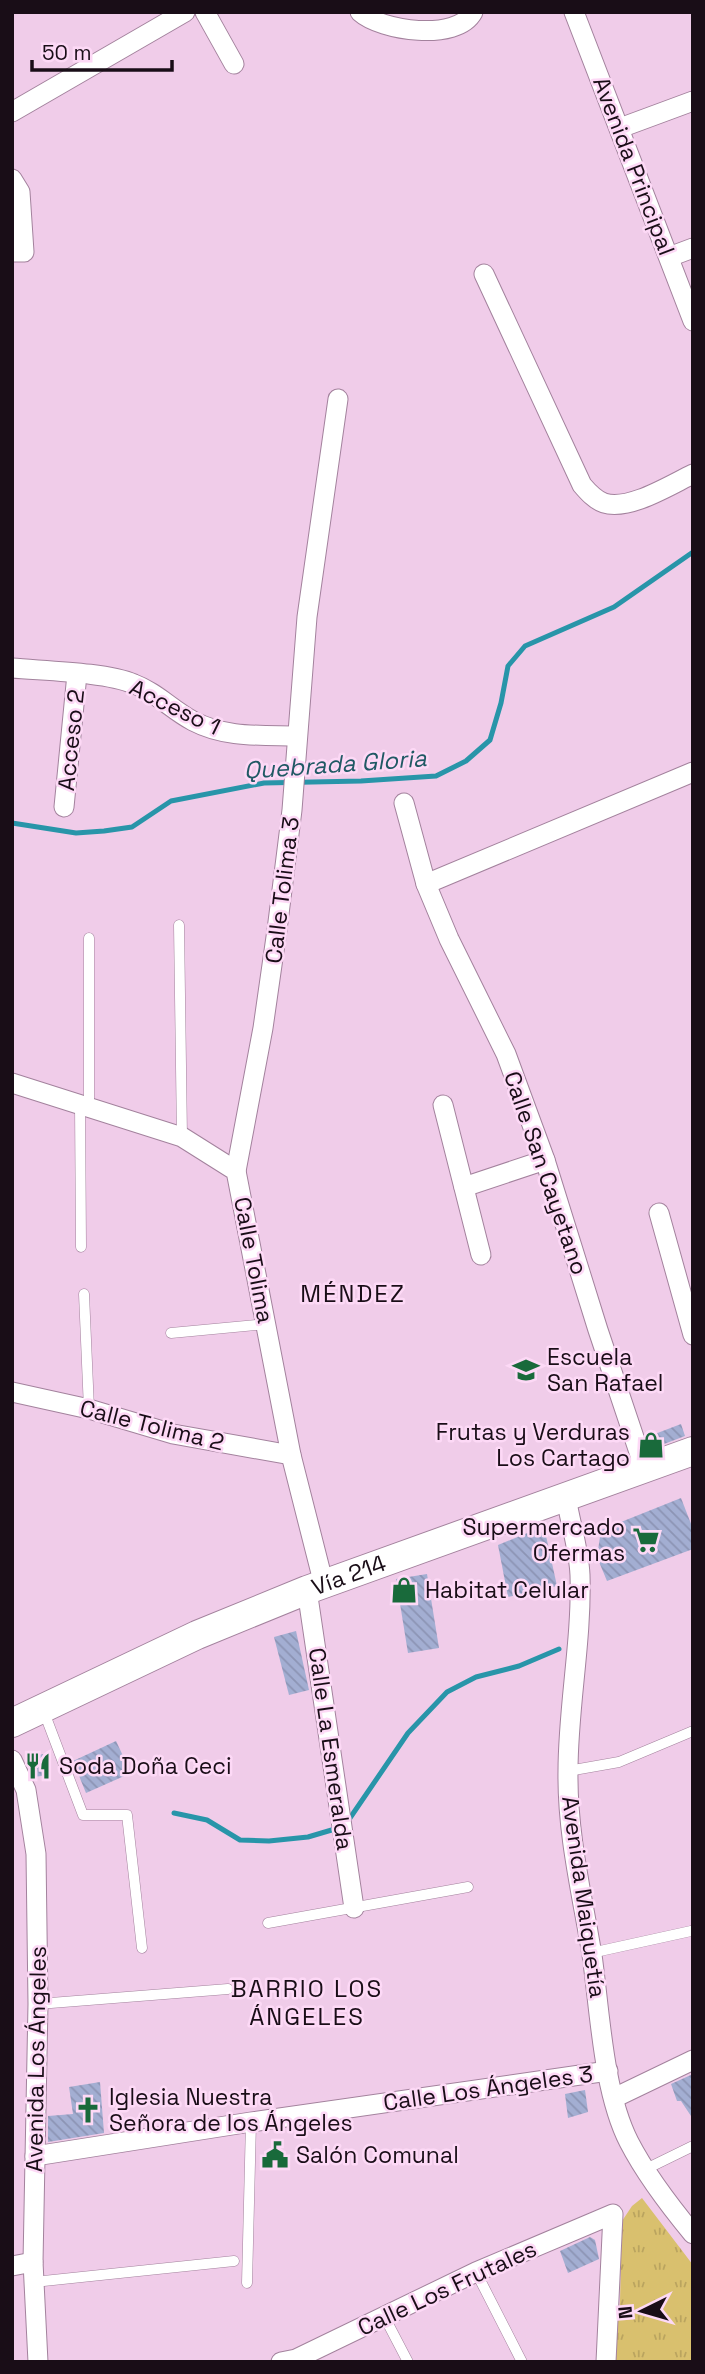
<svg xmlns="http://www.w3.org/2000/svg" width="705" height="2374" font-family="'Space Grotesk',sans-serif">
<defs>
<pattern id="park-tufts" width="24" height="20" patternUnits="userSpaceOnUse" patternTransform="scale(1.75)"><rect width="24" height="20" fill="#d9c06e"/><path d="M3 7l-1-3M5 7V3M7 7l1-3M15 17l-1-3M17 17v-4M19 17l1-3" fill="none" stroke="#baa45f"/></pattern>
<pattern id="building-back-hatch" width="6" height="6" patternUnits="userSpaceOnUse" patternTransform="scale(1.75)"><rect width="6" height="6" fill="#a3aed2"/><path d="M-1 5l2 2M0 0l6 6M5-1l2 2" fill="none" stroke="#8c94b4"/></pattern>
</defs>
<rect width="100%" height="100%" fill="#f0cce9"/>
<path fill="url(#park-tufts)" d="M 642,2198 L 693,2265 L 693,2362 L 614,2362 L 620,2301 L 622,2221 L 632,2206 Z"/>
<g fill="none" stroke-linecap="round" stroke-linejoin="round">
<g stroke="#2895a9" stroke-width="5">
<path d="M 12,823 L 76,833 L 104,831 L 132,827 L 171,801 L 264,783 L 361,781 L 436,776 L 466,761 L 490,740 L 501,703 L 508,666 L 525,646 L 614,607 L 693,552"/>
<path d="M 174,1813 L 207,1820 L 240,1840 L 269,1841 L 308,1837 L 335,1829"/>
<path d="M 350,1818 L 408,1733 L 447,1692 L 476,1677 L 519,1666 L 559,1649"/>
</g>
</g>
<g fill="url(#building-back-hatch)">
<path d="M 681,1424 L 685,1436 L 651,1449 L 647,1437 Z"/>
<path d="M 681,1498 L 693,1529 L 693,1549 L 607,1581 L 597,1557 L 601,1530 Z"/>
<path d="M 537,1529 L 546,1536 L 557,1586 L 508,1597 L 498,1545 Z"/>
<path d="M 427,1574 L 439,1648 L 408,1653 L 396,1579 Z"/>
<path d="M 296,1631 L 309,1690 L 289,1695 L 274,1637 Z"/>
<path d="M 116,1741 L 131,1773 L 86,1793 L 73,1761 Z"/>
<path d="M 44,1754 L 50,1775 L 33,1777 L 27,1757 Z"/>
<path d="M 693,2074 L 693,2119 L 681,2101 L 677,2101 L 671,2084 Z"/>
<path d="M 100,2082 L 104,2133 L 48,2142 L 48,2116 L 73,2114 L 69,2087 Z"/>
<path d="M 585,2090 L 588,2112 L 568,2118 L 565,2094 Z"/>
<path d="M 590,2237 L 595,2240 L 599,2259 L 568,2273 L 560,2251 Z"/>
</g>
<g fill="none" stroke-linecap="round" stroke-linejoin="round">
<g stroke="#a3829d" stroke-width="11">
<g id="lane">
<path d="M 179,925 L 182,1137"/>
<path d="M 89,938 L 89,1106"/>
<path d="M 80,1104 L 81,1247"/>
<path d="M 84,1294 L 89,1409"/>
<path d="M 171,1333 L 266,1324"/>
<path d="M 44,1712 L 83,1815 L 127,1815 L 142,1948"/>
<path d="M 568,1771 L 619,1762 L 693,1731"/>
<path d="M 268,1923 L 468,1887"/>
<path d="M 591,1953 L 691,1931"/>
<path d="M 38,2004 L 228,1989"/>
<path d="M 646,2169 L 693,2146"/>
<path d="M 476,2272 L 522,2362"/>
<path d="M 34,2282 L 234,2261"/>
<path d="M 247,2283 L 251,2122"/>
<path d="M 384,2316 L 408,2362"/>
</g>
</g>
<g stroke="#a3829d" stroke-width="21">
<g id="street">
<path d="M 205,12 L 234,64"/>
<path d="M 360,12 C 381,31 457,42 473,12"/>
<path d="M 574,12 L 693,321"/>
<path d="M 12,112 L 185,12"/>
<path d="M 620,128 L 693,101"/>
<path d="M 12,179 L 20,192 L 24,252 L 12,252"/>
<path d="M 669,257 L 693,248"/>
<path d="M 484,274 L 582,485 C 588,492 595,500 604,503 C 629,511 670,485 693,474"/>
<path d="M 12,668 C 45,671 106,672 134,684 C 156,692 172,710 193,721 C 225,738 261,735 297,736"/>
<path d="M 404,803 L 426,884 L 449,939 L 506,1054 L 545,1160 L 598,1330 L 645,1470"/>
<path d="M 64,807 L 77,674"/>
<path d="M 426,884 L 693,772"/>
<path d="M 12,1083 L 182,1137 L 236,1171 L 291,1455 L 324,1585"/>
<path d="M 443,1105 L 481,1255"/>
<path d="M 236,1171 L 263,1028 L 277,930 L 292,810 L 307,617 L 338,399"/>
<path d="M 464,1187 L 545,1160"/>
<path d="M 659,1213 L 693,1335"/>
<path d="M 12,1392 L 89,1409 L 173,1434 L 291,1455"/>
<path d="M 566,1497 C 570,1522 579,1550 580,1575 C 582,1641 568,1706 568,1771 C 567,1834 582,1894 592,1955 C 600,2012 603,2091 629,2142 C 646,2175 669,2205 693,2234"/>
<path d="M 307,1590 L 354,1908"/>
<path d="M 12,1760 L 26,1790 L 36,1854 L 38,2004 L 33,2262 L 38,2362"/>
<path d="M 614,2098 L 693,2060"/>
<path d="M 35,2156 L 251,2122 L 608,2071"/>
<path d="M 12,2266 L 33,2262"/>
<path d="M 281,2362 L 296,2359 L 476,2272 L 613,2214 L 606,2362"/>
</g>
</g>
<g stroke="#a3829d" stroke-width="30">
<g id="secondary">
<path id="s1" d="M 12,1723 L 197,1635 L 307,1590 L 693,1451"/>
</g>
</g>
<use href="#lane" stroke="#fff" stroke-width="10"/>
<use href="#street" stroke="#fff" stroke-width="19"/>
<use href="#secondary" stroke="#fff" stroke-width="28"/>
</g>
<defs>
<g id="school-bare" transform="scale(2.1)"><path d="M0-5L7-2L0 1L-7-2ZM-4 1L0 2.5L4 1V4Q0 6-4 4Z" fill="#196a3b" stroke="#fdd9f6" stroke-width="2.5" paint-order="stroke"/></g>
<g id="shop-bare" transform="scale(2.1)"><path d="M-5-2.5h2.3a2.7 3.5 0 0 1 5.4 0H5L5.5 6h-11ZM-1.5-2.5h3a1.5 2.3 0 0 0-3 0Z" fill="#196a3b" stroke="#fdd9f6" stroke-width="2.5" paint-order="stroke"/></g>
<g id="supermarket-bare" transform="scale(2.1)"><path d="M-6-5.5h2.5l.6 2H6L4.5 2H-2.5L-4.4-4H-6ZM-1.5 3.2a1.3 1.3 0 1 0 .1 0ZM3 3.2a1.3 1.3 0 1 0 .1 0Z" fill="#196a3b" stroke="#fdd9f6" stroke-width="2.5" paint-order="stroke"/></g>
<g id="restaurant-bare" transform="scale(2.1)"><path d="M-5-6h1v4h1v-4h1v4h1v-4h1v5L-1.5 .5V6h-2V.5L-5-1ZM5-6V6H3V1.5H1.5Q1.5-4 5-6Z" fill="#196a3b" stroke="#fdd9f6" stroke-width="2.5" paint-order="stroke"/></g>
<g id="church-bare" transform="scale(2.1)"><path d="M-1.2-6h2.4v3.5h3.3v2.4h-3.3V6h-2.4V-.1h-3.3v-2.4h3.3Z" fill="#196a3b" stroke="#fdd9f6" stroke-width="2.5" paint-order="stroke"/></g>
<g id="civic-bare" transform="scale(2.1)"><path d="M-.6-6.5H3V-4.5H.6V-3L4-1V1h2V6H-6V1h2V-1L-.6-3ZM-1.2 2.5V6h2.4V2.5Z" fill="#196a3b" stroke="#fdd9f6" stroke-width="2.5" paint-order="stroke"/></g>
</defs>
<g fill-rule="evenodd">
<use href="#school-bare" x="526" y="1370"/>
<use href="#shop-bare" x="651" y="1445"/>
<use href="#supermarket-bare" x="646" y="1540"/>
<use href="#shop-bare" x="404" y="1590"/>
<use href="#restaurant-bare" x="38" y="1766"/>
<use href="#church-bare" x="88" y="2110"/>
<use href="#civic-bare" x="275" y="2155"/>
</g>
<g text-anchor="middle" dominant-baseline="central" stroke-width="5" stroke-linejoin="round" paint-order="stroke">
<g font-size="23" fill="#190d17" stroke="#fdd9f6">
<text transform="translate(634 166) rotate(69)">Avenida Principal</text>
<text transform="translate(175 707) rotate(26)">Acceso 1</text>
<text transform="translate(71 740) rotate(-84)">Acceso 2</text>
<text transform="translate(282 890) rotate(-83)">Calle Tolima 3</text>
<text transform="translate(546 1173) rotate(71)">Calle San Cayetano</text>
<text transform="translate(254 1260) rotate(79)">Calle Tolima</text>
<text transform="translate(152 1425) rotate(14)">Calle Tolima 2</text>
<text stroke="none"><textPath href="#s1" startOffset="368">Vía 214</textPath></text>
<text transform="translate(331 1749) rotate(82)">Calle La Esmeralda</text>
<text transform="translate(584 1897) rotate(82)">Avenida Maiquetía</text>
<text transform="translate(36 2059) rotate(-89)">Avenida Los Ángeles</text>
<text transform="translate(488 2088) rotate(-8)">Calle Los Ángeles 3</text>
<text transform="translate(447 2288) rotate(-25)">Calle Los Frutales</text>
</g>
<g font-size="23" fill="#190d17" stroke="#fdd9f6" text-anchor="start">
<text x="547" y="1357">Escuela<tspan x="547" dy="26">San Rafael</tspan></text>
<text x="630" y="1432" text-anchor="end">Frutas y Verduras<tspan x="630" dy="26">Los Cartago</tspan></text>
<text x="625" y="1527" text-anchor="end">Supermercado<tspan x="625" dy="26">Ofermas</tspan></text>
<text x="425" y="1590">Habitat Celular</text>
<text x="59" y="1766">Soda Doña Ceci</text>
<text x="109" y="2097">Iglesia Nuestra<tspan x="109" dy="26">Señora de los Ángeles</tspan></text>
<text x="296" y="2155">Salón Comunal</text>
</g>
<g font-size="24" font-style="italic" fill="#205964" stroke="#fdd9f6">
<text transform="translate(335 764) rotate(-4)">Quebrada Gloria</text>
</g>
<g font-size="24" letter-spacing="2" fill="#190d17" stroke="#fdd9f6">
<text x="353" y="1293">MÉNDEZ</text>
<text x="307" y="1988">BARRIO LOS<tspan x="307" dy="28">ÁNGELES</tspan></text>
</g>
</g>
<rect width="705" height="2374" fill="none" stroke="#190d17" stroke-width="28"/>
<g transform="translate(642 2311) rotate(265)" stroke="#fdd9f6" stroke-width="5" paint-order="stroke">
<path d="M0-5L12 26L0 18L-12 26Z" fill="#190d17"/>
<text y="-10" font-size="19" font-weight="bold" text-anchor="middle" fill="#190d17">N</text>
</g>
<path d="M32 60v10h140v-10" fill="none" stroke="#190d17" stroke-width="3.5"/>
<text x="42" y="60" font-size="21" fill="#190d17" stroke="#fdd9f6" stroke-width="5" paint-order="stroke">50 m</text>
</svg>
